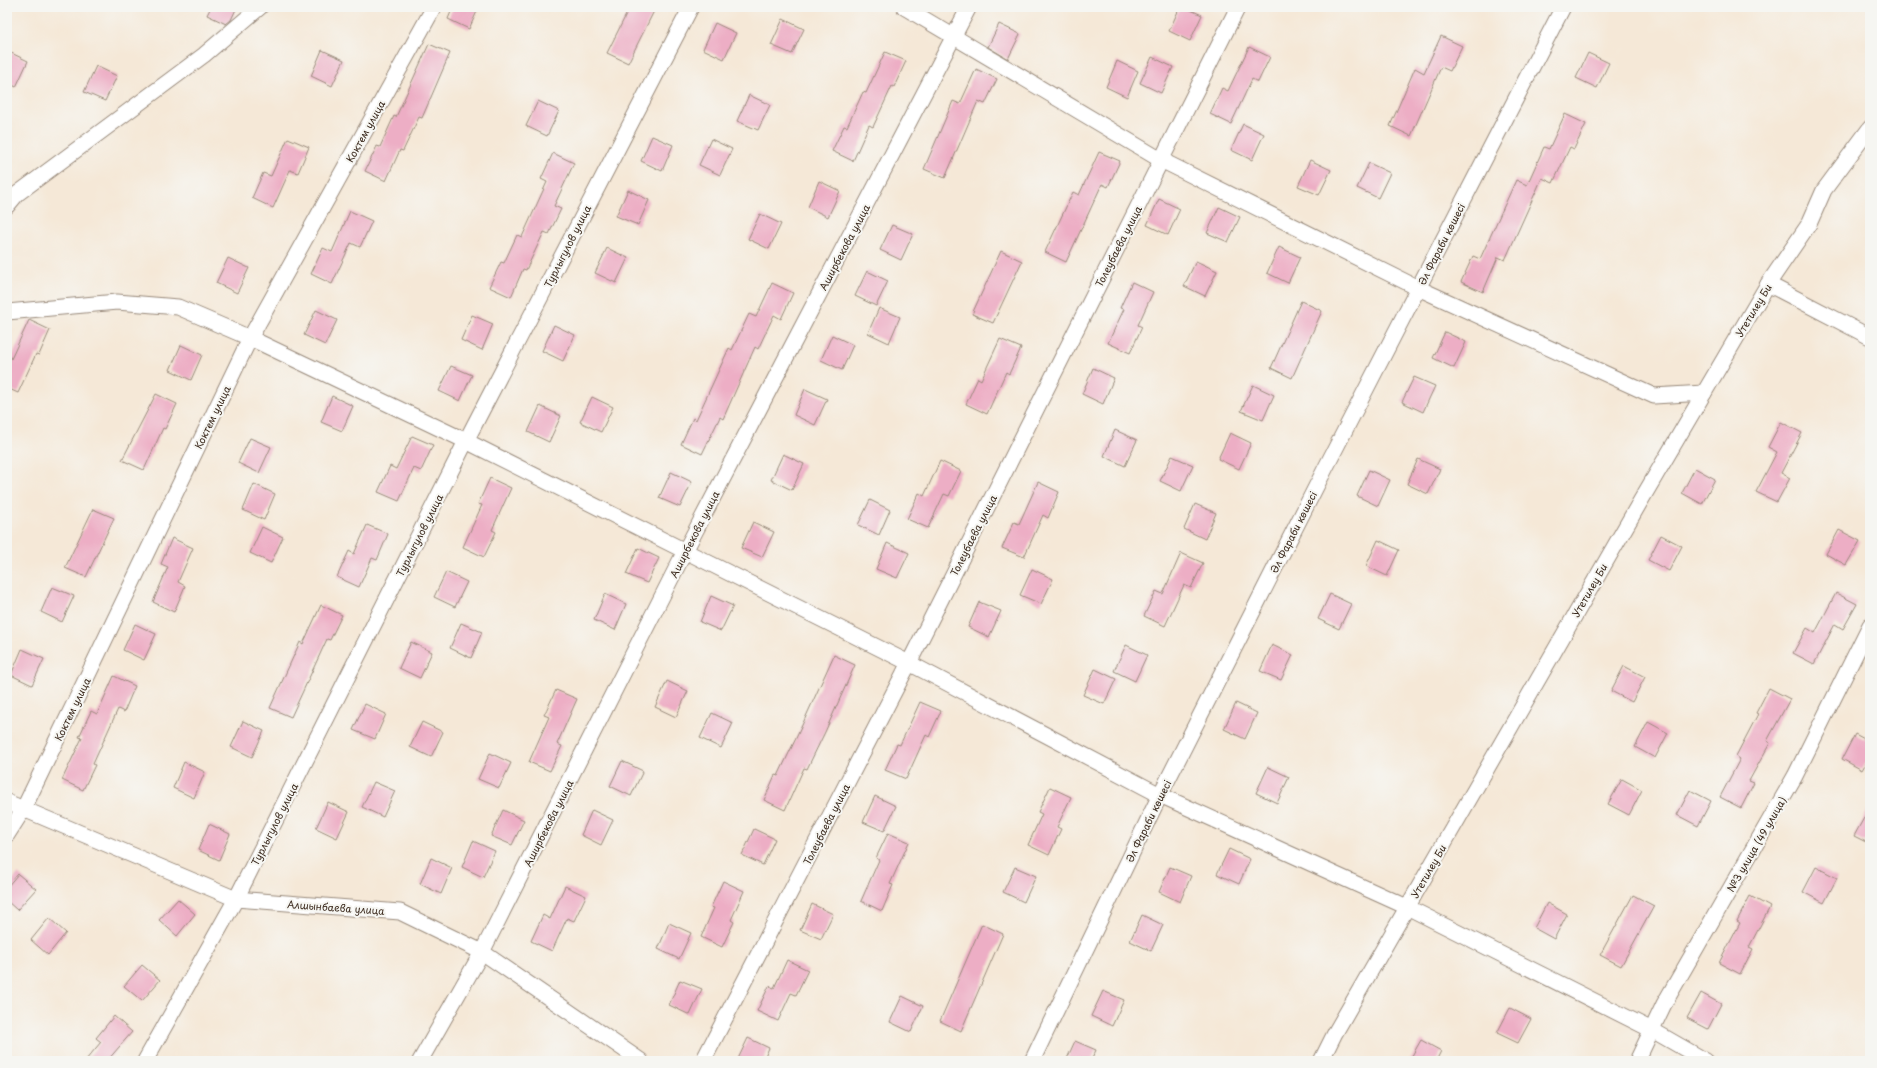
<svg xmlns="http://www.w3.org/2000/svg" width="1877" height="1068" font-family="'Playpen Sans',sans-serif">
<rect width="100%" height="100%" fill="#f6f6f2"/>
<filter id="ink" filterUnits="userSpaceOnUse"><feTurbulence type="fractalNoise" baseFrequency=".025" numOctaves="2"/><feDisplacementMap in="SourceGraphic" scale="8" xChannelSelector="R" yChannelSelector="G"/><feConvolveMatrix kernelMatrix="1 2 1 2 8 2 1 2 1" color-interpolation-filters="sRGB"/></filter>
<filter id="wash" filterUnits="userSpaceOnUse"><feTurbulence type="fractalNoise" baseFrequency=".012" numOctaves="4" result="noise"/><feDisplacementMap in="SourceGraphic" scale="16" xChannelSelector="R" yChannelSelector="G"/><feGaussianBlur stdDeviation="0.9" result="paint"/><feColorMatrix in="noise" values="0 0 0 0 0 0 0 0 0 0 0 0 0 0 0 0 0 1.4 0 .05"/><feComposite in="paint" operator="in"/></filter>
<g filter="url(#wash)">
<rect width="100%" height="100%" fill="#f5e8d7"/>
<g id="blocks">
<g fill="#edaec5">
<path d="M 211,7 L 237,7 L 231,20 L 226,24 L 207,15 Z"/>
<path d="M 453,7 L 479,7 L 469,29 L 448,19 Z"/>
<path d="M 630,7 L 656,7 L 628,63 L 607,53 Z"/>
<path d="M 1180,7 L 1184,7 L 1202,15 L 1190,41 L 1169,31 Z"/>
<path d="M 783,19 L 804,29 L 792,54 L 771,45 Z"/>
<path d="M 715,23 L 736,33 L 724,59 L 703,49 Z"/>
<path d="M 999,24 L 1020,34 L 1008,59 L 988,47 Z"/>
<path d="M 1441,36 L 1462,46 L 1450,71 L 1441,67 L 1411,136 L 1390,126 L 1415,68 L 1424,73 Z"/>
<path d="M 429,44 L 450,53 L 422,118 L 419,117 L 403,151 L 400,150 L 386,181 L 365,171 L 377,146 L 380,147 L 394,116 L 396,117 Z"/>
<path d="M 1249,47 L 1270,57 L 1258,82 L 1252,79 L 1231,124 L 1210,114 L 1222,88 L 1228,91 Z"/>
<path d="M 322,50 L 344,60 L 332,86 L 311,76 Z"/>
<path d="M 7,51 L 28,61 L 16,87 L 7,82 Z"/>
<path d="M 885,52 L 906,61 L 894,87 L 892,86 L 873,127 L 869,125 L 853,161 L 832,151 L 844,126 L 847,127 L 863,92 L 866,93 Z"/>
<path d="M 1588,53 L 1609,63 L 1597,88 L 1576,78 Z"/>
<path d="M 1152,57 L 1173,67 L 1161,93 L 1140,83 Z"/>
<path d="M 1117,61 L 1138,71 L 1127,97 L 1106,87 Z"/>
<path d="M 96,66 L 117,76 L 105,101 L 84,92 Z"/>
<path d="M 976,69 L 997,79 L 985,104 L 978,101 L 945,178 L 924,169 L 953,101 L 960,104 Z"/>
<path d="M 749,95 L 770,105 L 758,130 L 737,121 Z"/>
<path d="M 538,101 L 559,111 L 547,136 L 526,126 Z"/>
<path d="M 1565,114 L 1586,124 L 1574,149 L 1570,147 L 1553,183 L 1542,178 L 1505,260 L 1498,257 L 1483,292 L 1461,282 L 1473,256 L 1480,259 L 1516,180 L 1527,185 L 1544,147 L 1549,149 Z"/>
<path d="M 1243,124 L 1264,134 L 1252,160 L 1231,150 Z"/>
<path d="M 652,136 L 673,145 L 662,171 L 641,161 Z"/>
<path d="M 288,138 L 309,147 L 298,173 L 290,170 L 273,208 L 252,198 L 263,173 L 271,176 Z"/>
<path d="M 711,139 L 732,149 L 720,175 L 699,165 Z"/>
<path d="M 1099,152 L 1120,161 L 1108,187 L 1102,184 L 1066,262 L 1045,252 L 1073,192 L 1079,195 Z"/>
<path d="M 553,153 L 574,163 L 554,206 L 561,209 L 549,234 L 544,232 L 526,270 L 523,269 L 511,297 L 489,287 L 501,262 L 504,263 L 517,235 L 522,237 L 547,182 L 541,179 Z"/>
<path d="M 1310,160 L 1331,170 L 1319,195 L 1298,186 Z"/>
<path d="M 1369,163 L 1390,173 L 1378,198 L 1357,188 Z"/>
<path d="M 819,181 L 840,191 L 828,217 L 808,207 Z"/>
<path d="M 628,190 L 649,200 L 638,225 L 616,216 Z"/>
<path d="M 1159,199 L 1180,209 L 1168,235 L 1147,225 Z"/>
<path d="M 1219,207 L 1240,217 L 1228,242 L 1207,233 Z"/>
<path d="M 350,211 L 372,221 L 360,247 L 351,243 L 332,284 L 311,274 L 323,248 L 332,252 Z"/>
<path d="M 760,214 L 781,224 L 769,249 L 748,239 Z"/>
<path d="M 892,225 L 913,234 L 901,260 L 880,250 Z"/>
<path d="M 1279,247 L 1300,257 L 1288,283 L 1267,273 Z"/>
<path d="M 607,248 L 628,258 L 616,283 L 595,273 Z"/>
<path d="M 1001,251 L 1022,261 L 993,323 L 972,314 Z"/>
<path d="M 228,258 L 249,268 L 237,293 L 216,283 Z"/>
<path d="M 1196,261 L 1217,271 L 1205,296 L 1184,286 Z"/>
<path d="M 867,271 L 888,281 L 876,306 L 855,296 Z"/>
<path d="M 1132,282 L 1153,292 L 1138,325 L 1142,327 L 1130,353 L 1108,343 L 1124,309 L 1120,308 Z"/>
<path d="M 772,283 L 793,293 L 781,319 L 774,315 L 758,349 L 755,347 L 723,419 L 720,417 L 702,454 L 681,444 L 693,418 L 696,420 L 729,348 L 732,350 L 749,314 L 756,317 Z"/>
<path d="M 1301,301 L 1322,311 L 1292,378 L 1271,368 Z"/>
<path d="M 879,308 L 900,317 L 889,343 L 868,333 Z"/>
<path d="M 316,310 L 337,320 L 325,345 L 304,335 Z"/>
<path d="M 472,315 L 493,324 L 482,350 L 461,340 Z"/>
<path d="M 29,320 L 50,330 L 39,355 L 36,354 L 18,393 L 7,388 L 7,357 L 11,359 Z"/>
<path d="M 554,325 L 575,335 L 563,361 L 542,351 Z"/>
<path d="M 1445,332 L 1466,342 L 1454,368 L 1433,358 Z"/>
<path d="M 832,335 L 853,345 L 842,370 L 821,360 Z"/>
<path d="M 1000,339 L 1021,348 L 1009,374 L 1006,372 L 987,414 L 966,404 L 978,378 L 981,380 Z"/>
<path d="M 181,345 L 202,355 L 191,380 L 170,370 Z"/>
<path d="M 451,366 L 472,375 L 460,401 L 439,391 Z"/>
<path d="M 1093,368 L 1114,378 L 1103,404 L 1082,394 Z"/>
<path d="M 1414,377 L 1435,386 L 1423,412 L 1402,402 Z"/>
<path d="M 1253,385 L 1274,395 L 1263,420 L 1241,411 Z"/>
<path d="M 805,389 L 827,399 L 815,425 L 794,415 Z"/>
<path d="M 156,394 L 177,404 L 165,429 L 163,428 L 144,470 L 122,460 Z"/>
<path d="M 332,396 L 353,406 L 342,431 L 321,422 Z"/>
<path d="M 592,397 L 613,407 L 601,432 L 580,422 Z"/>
<path d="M 540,406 L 561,416 L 549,442 L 528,432 Z"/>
<path d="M 1781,422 L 1802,433 L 1781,473 L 1790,478 L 1777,502 L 1756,492 L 1777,452 L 1768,447 Z"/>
<path d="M 1115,430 L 1137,440 L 1125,466 L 1104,456 Z"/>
<path d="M 1230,433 L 1251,443 L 1239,469 L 1218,459 Z"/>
<path d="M 412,436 L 433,445 L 421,471 L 414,468 L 399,501 L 378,492 L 390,466 L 396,469 Z"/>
<path d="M 250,438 L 271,447 L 259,473 L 238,463 Z"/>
<path d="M 783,454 L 804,464 L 792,490 L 771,480 Z"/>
<path d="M 1172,456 L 1193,465 L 1181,491 L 1160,481 Z"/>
<path d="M 1418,459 L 1440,469 L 1428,494 L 1407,484 Z"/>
<path d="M 940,461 L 961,471 L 949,496 L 944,494 L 928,528 L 907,519 L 919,493 L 924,496 Z"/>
<path d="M 1695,468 L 1715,479 L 1702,504 L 1682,493 Z"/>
<path d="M 1369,470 L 1390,480 L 1378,506 L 1357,496 Z"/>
<path d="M 671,472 L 692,482 L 680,507 L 659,498 Z"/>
<path d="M 490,478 L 511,488 L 492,530 L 496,532 L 484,557 L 463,547 L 482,505 L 478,504 Z"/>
<path d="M 1038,482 L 1059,492 L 1048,518 L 1043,515 L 1024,557 L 1002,548 L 1014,522 L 1019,524 Z"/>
<path d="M 254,484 L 275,494 L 264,520 L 243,510 Z"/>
<path d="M 870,500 L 890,510 L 879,535 L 858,525 Z"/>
<path d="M 1195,504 L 1216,513 L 1205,539 L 1184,529 Z"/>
<path d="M 93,509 L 114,518 L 86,577 L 65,568 Z"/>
<path d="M 753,522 L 774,532 L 762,557 L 741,548 Z"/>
<path d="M 367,525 L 388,534 L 377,560 L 372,558 L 359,587 L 337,577 L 349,551 L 354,554 Z"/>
<path d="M 262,527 L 283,537 L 271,563 L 250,553 Z"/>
<path d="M 1839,530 L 1860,541 L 1846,565 L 1826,554 Z"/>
<path d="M 1661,535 L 1682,546 L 1669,571 L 1648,560 Z"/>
<path d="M 172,538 L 193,548 L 178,582 L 185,586 L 174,612 L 153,602 L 168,567 L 161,564 Z"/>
<path d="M 1378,540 L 1399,550 L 1387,576 L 1366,566 Z"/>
<path d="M 887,543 L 909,553 L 897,578 L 876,569 Z"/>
<path d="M 638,548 L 659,558 L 647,583 L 626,574 Z"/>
<path d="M 1181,553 L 1203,563 L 1191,588 L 1184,585 L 1165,626 L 1144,616 L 1156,591 L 1163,594 Z"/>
<path d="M 1032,569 L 1053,579 L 1041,604 L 1020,595 Z"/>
<path d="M 446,572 L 467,582 L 455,607 L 434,597 Z"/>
<path d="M 52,587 L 74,596 L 62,622 L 41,612 Z"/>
<path d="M 1836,593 L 1857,604 L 1843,629 L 1835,624 L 1814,664 L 1793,653 L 1807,628 L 1815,633 Z"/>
<path d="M 605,594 L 626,604 L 615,630 L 594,620 Z"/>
<path d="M 1330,594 L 1351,604 L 1339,629 L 1318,619 Z"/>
<path d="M 711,596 L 733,606 L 721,631 L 700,622 Z"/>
<path d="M 979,602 L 1001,611 L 989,637 L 968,627 Z"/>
<path d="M 321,605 L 342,615 L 330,640 L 327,639 L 291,717 L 270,708 L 300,642 L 303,644 Z"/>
<path d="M 461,623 L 482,632 L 471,658 L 450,648 Z"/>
<path d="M 135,624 L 156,634 L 144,660 L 123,650 Z"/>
<path d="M 411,642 L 432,652 L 420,678 L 399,668 Z"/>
<path d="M 1126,645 L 1147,655 L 1135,681 L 1114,671 Z"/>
<path d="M 1272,645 L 1293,655 L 1281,680 L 1260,671 Z"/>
<path d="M 22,649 L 44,659 L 32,685 L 11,675 Z"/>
<path d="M 834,655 L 855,665 L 825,732 L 807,769 L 804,768 L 785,810 L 764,800 L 775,775 L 778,776 L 798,734 Z"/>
<path d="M 1624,666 L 1645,677 L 1632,702 L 1611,691 Z"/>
<path d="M 1095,669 L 1116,679 L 1104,704 L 1083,695 Z"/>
<path d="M 114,676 L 135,686 L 124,712 L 118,709 L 93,764 L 95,765 L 83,790 L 62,780 L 82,738 L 79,737 L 91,711 L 97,714 Z"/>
<path d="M 667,681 L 688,691 L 676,717 L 655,707 Z"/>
<path d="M 1769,688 L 1790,699 L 1767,741 L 1770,743 L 1749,781 L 1754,783 L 1741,808 L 1720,797 L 1740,759 L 1736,756 L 1758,714 L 1756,713 Z"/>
<path d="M 556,690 L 577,699 L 557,744 L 562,746 L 550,771 L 529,762 L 549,717 L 544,715 Z"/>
<path d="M 920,702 L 941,711 L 929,737 L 926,735 L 906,779 L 885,770 L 897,744 L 900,745 Z"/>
<path d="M 1236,703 L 1257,713 L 1245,739 L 1224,729 Z"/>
<path d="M 365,704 L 386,714 L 375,739 L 353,730 Z"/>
<path d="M 712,713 L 733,723 L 721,748 L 700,738 Z"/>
<path d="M 243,721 L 264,731 L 252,757 L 231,747 Z"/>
<path d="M 422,722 L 443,732 L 431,757 L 410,747 Z"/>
<path d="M 1648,722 L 1668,733 L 1655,758 L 1635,747 Z"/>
<path d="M 1855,734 L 1870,742 L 1870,756 L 1862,770 L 1842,759 Z"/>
<path d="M 490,753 L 511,763 L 499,788 L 478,779 Z"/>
<path d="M 622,761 L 643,771 L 631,796 L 610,786 Z"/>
<path d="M 184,762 L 205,772 L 194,798 L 173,788 Z"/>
<path d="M 1268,767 L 1289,777 L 1277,803 L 1256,793 Z"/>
<path d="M 1622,779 L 1642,790 L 1629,815 L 1608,804 Z"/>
<path d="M 374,782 L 395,791 L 383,817 L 362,807 Z"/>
<path d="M 1050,787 L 1071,797 L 1057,827 L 1061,829 L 1049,855 L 1028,845 L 1042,814 L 1038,812 Z"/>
<path d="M 1690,790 L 1711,801 L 1698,826 L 1677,815 Z"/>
<path d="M 875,796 L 896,806 L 884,831 L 863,822 Z"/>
<path d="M 328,802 L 349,812 L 337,838 L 316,828 Z"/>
<path d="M 1870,807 L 1870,844 L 1854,836 Z"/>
<path d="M 503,810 L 524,820 L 512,845 L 491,836 Z"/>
<path d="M 592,810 L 613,820 L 601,845 L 581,835 Z"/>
<path d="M 209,824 L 230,834 L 219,860 L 198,850 Z"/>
<path d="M 754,829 L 775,839 L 763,865 L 742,855 Z"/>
<path d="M 888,833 L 909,842 L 890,884 L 893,885 L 882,911 L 861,901 L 879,860 L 876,858 Z"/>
<path d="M 473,841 L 495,851 L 483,877 L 462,867 Z"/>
<path d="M 1229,849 L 1250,859 L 1239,884 L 1217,874 Z"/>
<path d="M 431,858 L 452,868 L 441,894 L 420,884 Z"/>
<path d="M 1015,867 L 1036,876 L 1024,902 L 1003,892 Z"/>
<path d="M 1170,867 L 1191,876 L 1180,902 L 1159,892 Z"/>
<path d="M 1816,867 L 1837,878 L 1824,903 L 1803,892 Z"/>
<path d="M 18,874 L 36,889 L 17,910 L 7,901 L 7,887 Z"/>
<path d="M 723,881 L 744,891 L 731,920 L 734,922 L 722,947 L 701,937 L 714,908 L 711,907 Z"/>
<path d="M 565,886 L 586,896 L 574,921 L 567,918 L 552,951 L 531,941 L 543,915 L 550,919 Z"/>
<path d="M 1633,895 L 1654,906 L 1621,966 L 1600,955 Z"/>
<path d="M 1750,896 L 1770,907 L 1749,947 L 1753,949 L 1740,974 L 1719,963 L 1740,923 L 1737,921 Z"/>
<path d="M 178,899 L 195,914 L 177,936 L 159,920 Z"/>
<path d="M 1547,903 L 1567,914 L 1554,939 L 1534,928 Z"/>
<path d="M 812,904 L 833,914 L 821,939 L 800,930 Z"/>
<path d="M 1142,915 L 1163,925 L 1151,951 L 1130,941 Z"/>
<path d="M 49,918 L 66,933 L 48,955 L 31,940 Z"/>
<path d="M 669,923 L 691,933 L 679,959 L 658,949 Z"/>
<path d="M 982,924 L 1003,934 L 961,1031 L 940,1021 Z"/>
<path d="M 787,960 L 808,970 L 796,995 L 791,993 L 778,1021 L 757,1011 L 769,986 L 774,988 Z"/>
<path d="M 142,965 L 160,980 L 142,1001 L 124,986 Z"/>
<path d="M 680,980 L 702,989 L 690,1015 L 669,1005 Z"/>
<path d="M 1103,991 L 1124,1000 L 1112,1026 L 1091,1016 Z"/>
<path d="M 1701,993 L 1721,1004 L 1708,1029 L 1687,1018 Z"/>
<path d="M 902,996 L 923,1006 L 911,1032 L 890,1022 Z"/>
<path d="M 1510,1008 L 1531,1019 L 1518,1043 L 1497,1033 Z"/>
<path d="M 114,1016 L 132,1032 L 107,1061 L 85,1061 L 101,1042 L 96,1038 Z"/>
<path d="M 748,1038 L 769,1048 L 763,1061 L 737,1061 Z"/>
<path d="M 1421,1040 L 1441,1051 L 1436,1061 L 1409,1061 Z"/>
<path d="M 1075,1041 L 1096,1050 L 1091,1061 L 1066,1061 Z"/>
</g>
</g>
</g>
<g filter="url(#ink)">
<use href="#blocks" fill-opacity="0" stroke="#98897a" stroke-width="1"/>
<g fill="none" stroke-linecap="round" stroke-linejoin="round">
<g stroke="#98897a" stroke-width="17">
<g id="minor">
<path d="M 904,7 L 1161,160 L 1418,288 L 1654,396 L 1704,393"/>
<path d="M 7,206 L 17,194 L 204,55 L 260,7"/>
<path d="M 1768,284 L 1870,337"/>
<path d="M 7,312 L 117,302 L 178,307 L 250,338 L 466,441 L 685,551 L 909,663 L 1160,795 L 1407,907 L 1652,1030 L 1706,1061"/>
<path d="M 7,802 L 236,899 L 400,912 L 482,952 L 641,1061"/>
<path d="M 7,835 L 23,810 L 250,338 L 434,7"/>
<path d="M 145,1061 L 236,899 L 466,441 L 691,7"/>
<path d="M 420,1061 L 482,952 L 685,551 L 969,7"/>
<path d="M 703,1061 L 909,663 L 1238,7"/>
<path d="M 1032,1061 L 1160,795 L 1326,467 L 1563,7"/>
<path d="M 1321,1061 L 1335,1033 L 1640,502 L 1768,284 L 1809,224 L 1824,190 L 1870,128"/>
<path d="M 1637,1061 L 1664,1004 L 1795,776 L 1870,625"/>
</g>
</g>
<use href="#minor" stroke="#fff" stroke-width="15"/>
</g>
</g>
<g text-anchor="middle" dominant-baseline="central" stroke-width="4" stroke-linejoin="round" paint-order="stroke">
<g font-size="10" fill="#3b2a1e" stroke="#f6f6f2">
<text transform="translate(365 131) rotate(-61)">Коктем улица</text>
<text transform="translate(1441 244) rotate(-63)">Әл Фараби көшесі</text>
<text transform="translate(567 246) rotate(-63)">Турлыгулов улица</text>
<text transform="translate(1118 246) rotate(-63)">Толеубаева улица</text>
<text transform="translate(844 247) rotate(-62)">Аширбекова улица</text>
<text transform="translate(1753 310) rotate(-59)">Утетилеу Би</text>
<text transform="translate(212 417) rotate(-64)">Коктем улица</text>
<text transform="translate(1293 532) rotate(-63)">Әл Фараби көшесі</text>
<text transform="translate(694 534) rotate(-63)">Аширбекова улица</text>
<text transform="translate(419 535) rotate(-63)">Турлыгулов улица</text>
<text transform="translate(973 535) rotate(-63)">Толеубаева улица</text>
<text transform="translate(1589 590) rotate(-60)">Утетилеу Би</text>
<text transform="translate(72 709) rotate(-64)">Коктем улица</text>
<text transform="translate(1148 821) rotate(-64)">Әл Фараби көшесі</text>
<text transform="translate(548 823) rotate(-63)">Аширбекова улица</text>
<text transform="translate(274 824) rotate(-63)">Турлыгулов улица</text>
<text transform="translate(826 824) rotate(-63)">Толеубаева улица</text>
<text transform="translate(1756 844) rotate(-60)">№3 улица (49 улица)</text>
<text transform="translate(1428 871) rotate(-60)">Утетилеу Би</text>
<text transform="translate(336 907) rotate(4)">Алшынбаева улица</text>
</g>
</g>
<rect width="1877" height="1068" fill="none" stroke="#f6f6f2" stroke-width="24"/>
</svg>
